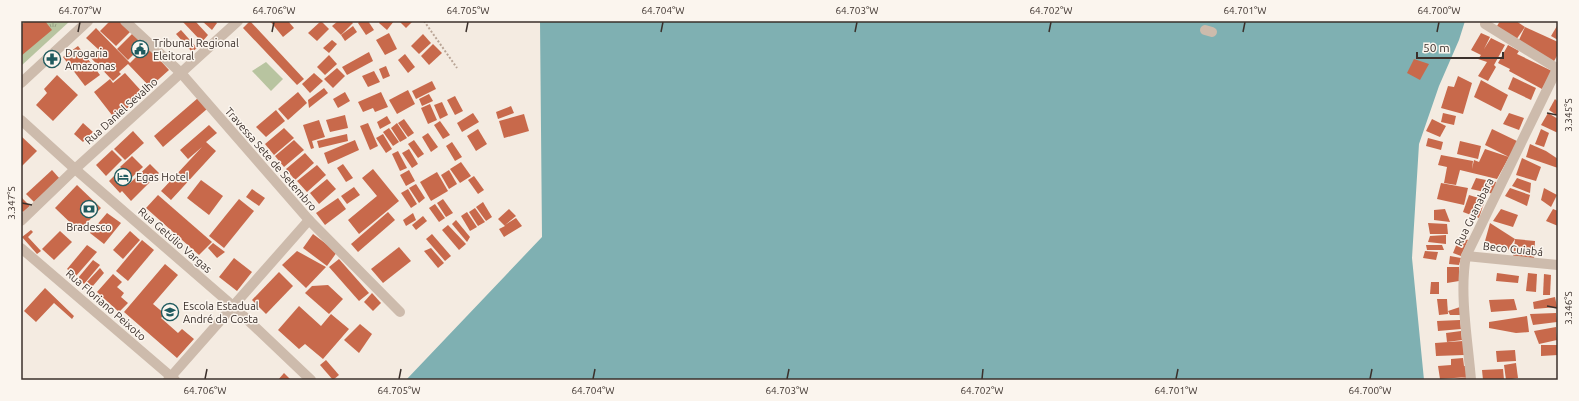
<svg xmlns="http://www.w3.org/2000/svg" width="1579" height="401" font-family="Ubuntu,sans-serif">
<defs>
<pattern id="park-tufts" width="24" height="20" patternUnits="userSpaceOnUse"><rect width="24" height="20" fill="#b8c4a0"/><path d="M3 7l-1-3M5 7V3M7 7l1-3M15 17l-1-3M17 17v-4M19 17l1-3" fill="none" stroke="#97a083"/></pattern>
</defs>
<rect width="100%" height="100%" fill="#f4ebe1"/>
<path fill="url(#park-tufts)" d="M 21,21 L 70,21 L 21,66 Z"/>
<path fill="#b8c4a0" d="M 266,62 L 283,79 L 271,91 L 252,71 Z"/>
<path fill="#7fb0b2" d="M 540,21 L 1465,21 L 1459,40 L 1439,86 L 1419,144 L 1412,258 L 1424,380 L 406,380 L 542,237 Z"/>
<g fill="#c8694b">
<path d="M 26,21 L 45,21 L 52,30 L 21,56 L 21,25 Z"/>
<path d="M 110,21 L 122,21 L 132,30 L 116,46 L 100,31 Z"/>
<path d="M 182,21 L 195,21 L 208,35 L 202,42 Z"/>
<path d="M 202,21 L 215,21 L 217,23 L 212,30 Z"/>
<path d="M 250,21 L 304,79 L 297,85 L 243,28 Z"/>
<path d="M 270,21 L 288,21 L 294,28 L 283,37 Z"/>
<path d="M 321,21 L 329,29 L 317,41 L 308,33 Z"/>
<path d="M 338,21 L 351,21 L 353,23 L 341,35 L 332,26 Z"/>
<path d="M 360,21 L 368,21 L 374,30 L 366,35 L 358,23 Z"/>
<path d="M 380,21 L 394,21 L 387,30 L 379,23 Z"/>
<path d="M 399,21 L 413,21 L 406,28 Z"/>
<path d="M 1500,21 L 1516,21 L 1525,27 L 1516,40 L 1497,26 Z"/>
<path d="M 353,26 L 357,32 L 345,41 L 341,35 Z"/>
<path d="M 1557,26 L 1558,27 L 1558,40 L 1551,36 Z"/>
<path d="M 1525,27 L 1558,42 L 1558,54 L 1553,63 L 1519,40 Z"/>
<path d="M 96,28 L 130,63 L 147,46 L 169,70 L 150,87 L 128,64 L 119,72 L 121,74 L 113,81 L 91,58 L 99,50 L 86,38 Z"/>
<path d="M 181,30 L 197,48 L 192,52 L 176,34 Z"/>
<path d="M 133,33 L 144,44 L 128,60 L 117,49 Z"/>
<path d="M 389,33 L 397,49 L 385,55 L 376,40 Z"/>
<path d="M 1481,33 L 1490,37 L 1484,49 L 1491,38 L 1505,45 L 1494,65 L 1496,67 L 1488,81 L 1478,76 L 1487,62 L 1478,59 L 1481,55 L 1471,50 Z"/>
<path d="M 423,34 L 431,43 L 419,54 L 411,46 Z"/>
<path d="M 332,40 L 337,44 L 329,53 L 323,48 Z"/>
<path d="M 433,44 L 442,53 L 429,65 L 421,56 Z"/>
<path d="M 1508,45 L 1519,51 L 1517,54 L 1552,71 L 1542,89 L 1509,71 L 1510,69 L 1498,63 Z"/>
<path d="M 78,46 L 100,75 L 85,86 L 63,57 Z"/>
<path d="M 369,52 L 373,61 L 347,75 L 342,67 Z"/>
<path d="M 405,54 L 415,67 L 408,73 L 398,60 Z"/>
<path d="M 329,55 L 337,64 L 325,75 L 317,67 Z"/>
<path d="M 1414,59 L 1429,64 L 1420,80 L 1407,73 Z"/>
<path d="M 386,66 L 390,76 L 383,79 L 379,69 Z"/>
<path d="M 337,68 L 345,76 L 333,88 L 324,79 Z"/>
<path d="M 374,71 L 380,82 L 368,87 L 362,76 Z"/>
<path d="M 125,73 L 144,94 L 115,119 L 94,92 L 110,79 L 113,83 Z"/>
<path d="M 314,73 L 323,81 L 310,93 L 302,84 Z"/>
<path d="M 57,75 L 78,95 L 53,121 L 36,105 L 47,93 L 44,89 Z"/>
<path d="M 1458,76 L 1472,83 L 1463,114 L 1441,108 L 1448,86 L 1454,87 Z"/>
<path d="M 1513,77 L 1536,88 L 1531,100 L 1508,89 Z"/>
<path d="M 1481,80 L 1508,95 L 1501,111 L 1474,97 Z"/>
<path d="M 432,81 L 436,89 L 416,99 L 412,91 Z"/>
<path d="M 324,88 L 328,93 L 309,108 L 308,100 Z"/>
<path d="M 408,90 L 415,104 L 397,114 L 389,100 Z"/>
<path d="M 298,92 L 307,103 L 288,120 L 278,109 Z"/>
<path d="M 345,92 L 350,101 L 338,108 L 333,99 Z"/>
<path d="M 381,92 L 388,107 L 375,112 L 373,108 L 363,112 L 358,102 Z"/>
<path d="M 429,94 L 433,101 L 422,106 L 419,99 Z"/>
<path d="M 455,96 L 463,111 L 455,115 L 447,100 Z"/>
<path d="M 198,98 L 207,109 L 163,147 L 154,136 Z"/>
<path d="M 1555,99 L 1558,102 L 1558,116 L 1549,110 Z"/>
<path d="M 442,102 L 448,115 L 440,119 L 434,105 Z"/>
<path d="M 430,104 L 437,120 L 428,124 L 421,108 Z"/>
<path d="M 511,106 L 514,113 L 498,119 L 496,112 Z"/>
<path d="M 276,110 L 285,121 L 266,137 L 256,127 Z"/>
<path d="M 473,113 L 479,122 L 462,132 L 457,123 Z"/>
<path d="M 1443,113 L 1456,116 L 1454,125 L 1441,122 Z"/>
<path d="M 1509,113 L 1524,118 L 1519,130 L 1503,124 Z"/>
<path d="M 1548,113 L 1558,119 L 1558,133 L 1541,125 Z"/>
<path d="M 524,114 L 529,131 L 504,138 L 499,121 Z"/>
<path d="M 345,115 L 348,128 L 330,132 L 326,120 Z"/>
<path d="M 387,116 L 391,123 L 380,129 L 377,122 Z"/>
<path d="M 404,119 L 414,133 L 408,137 L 398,123 Z"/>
<path d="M 1432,119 L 1446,126 L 1440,137 L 1426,131 Z"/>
<path d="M 319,120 L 325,137 L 312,141 L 314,148 L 311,149 L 303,125 Z"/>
<path d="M 440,121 L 450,135 L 443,139 L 434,125 Z"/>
<path d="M 83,123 L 93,132 L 83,142 L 74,134 Z"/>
<path d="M 368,123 L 378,146 L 370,150 L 360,126 Z"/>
<path d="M 397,123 L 407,138 L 400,142 L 391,128 Z"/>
<path d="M 209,125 L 217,133 L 206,142 L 216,151 L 171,200 L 161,191 L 202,147 L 188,159 L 180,150 Z"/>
<path d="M 284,128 L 294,138 L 274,155 L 265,144 Z"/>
<path d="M 389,128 L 399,142 L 393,146 L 383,132 Z"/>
<path d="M 478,129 L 487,144 L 476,151 L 467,136 Z"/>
<path d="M 1492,129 L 1519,142 L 1510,158 L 1509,157 L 1497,179 L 1460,170 L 1456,185 L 1444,183 L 1447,167 L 1438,165 L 1441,155 L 1473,161 L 1472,169 L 1474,160 L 1479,162 L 1485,149 L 1509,157 L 1485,145 Z"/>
<path d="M 1541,129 L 1549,133 L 1544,147 L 1535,144 Z"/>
<path d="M 133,131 L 144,143 L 125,160 L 114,149 Z"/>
<path d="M 428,133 L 438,147 L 431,152 L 422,137 Z"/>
<path d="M 347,134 L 348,141 L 319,148 L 317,141 Z"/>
<path d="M 383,134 L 392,149 L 386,153 L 376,138 Z"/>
<path d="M 21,136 L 37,151 L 21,167 Z"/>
<path d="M 1428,138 L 1443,142 L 1441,150 L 1426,146 Z"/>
<path d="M 294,140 L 304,150 L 284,167 L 275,156 Z"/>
<path d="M 355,140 L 359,150 L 328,164 L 324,153 Z"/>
<path d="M 414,140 L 424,154 L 418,158 L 408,144 Z"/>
<path d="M 1460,141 L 1481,146 L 1478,159 L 1457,154 Z"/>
<path d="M 452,142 L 462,157 L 455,161 L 446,146 Z"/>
<path d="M 1530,144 L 1546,151 L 1558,159 L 1558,168 L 1526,157 Z"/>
<path d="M 409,149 L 418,164 L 412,168 L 402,153 Z"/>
<path d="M 112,150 L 122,160 L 106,176 L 96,165 Z"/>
<path d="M 398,151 L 407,168 L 400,171 L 392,154 Z"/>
<path d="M 305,153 L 314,163 L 295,180 L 286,169 Z"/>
<path d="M 132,156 L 143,167 L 131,178 L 120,167 Z"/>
<path d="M 1522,158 L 1541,167 L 1536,181 L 1516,175 Z"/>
<path d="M 461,162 L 471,176 L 460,183 L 450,169 Z"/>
<path d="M 150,164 L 159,173 L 131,201 L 122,191 L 120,193 L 109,181 L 118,172 L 129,184 Z"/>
<path d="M 343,164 L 353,178 L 346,182 L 337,168 Z"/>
<path d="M 317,165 L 326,175 L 307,192 L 297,181 Z"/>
<path d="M 373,169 L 399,201 L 359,234 L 348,220 L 377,196 L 362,178 Z"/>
<path d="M 52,170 L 60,179 L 34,202 L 26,194 Z"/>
<path d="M 409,170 L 415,181 L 406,186 L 400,175 Z"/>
<path d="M 449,170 L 457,184 L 449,189 L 441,175 Z"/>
<path d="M 437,172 L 448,191 L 431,201 L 420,182 Z"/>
<path d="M 474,176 L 484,190 L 478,194 L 468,180 Z"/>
<path d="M 1476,178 L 1496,182 L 1494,194 L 1471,189 Z"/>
<path d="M 1517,178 L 1531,183 L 1530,193 L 1512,186 Z"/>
<path d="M 327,179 L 336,189 L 319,204 L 310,193 Z"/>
<path d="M 201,180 L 223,196 L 209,215 L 187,198 Z"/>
<path d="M 1441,183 L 1468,188 L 1464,205 L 1437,199 Z"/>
<path d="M 416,184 L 425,198 L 419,203 L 409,188 Z"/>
<path d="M 77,185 L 101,208 L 79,231 L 55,208 Z"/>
<path d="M 354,187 L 360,195 L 347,204 L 341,196 Z"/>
<path d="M 1510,188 L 1530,195 L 1527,206 L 1505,196 Z"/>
<path d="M 1544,188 L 1557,195 L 1551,207 L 1541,200 Z"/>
<path d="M 252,189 L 265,198 L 259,206 L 246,197 Z"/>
<path d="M 408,189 L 417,204 L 411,208 L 401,193 Z"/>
<path d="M 158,195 L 212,242 L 199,255 L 146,208 Z"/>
<path d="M 1469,195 L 1485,200 L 1479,218 L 1463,212 Z"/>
<path d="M 21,197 L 30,206 L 23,212 L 21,210 Z"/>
<path d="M 338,198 L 346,209 L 325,225 L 316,213 Z"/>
<path d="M 239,199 L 254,211 L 224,248 L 209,236 Z"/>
<path d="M 443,199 L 453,213 L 446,217 L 437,203 Z"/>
<path d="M 483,202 L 492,217 L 486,221 L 476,207 Z"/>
<path d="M 435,204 L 445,218 L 439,222 L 429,208 Z"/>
<path d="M 475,208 L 485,222 L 478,226 L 469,212 Z"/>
<path d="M 509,209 L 516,216 L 505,225 L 516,218 L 522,226 L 504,237 L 499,229 L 505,226 L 498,219 Z"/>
<path d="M 1445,209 L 1450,222 L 1434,220 L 1434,210 Z"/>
<path d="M 1501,209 L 1518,215 L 1513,227 L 1493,221 Z"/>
<path d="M 1553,209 L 1558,211 L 1558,226 L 1546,221 Z"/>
<path d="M 388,212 L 395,220 L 358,252 L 351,244 Z"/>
<path d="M 467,212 L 477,227 L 470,231 L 461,216 Z"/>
<path d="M 107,213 L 121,223 L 104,244 L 90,233 Z"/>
<path d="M 413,213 L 416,220 L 406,226 L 403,220 Z"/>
<path d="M 423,216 L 427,221 L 416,230 L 412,225 Z"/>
<path d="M 456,220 L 470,237 L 467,242 L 452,224 Z"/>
<path d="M 1428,223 L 1447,224 L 1448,234 L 1430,234 Z"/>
<path d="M 1490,223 L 1515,239 L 1535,241 L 1534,260 L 1513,258 L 1515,239 L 1508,250 L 1485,241 Z"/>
<path d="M 448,225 L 466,244 L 459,250 L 442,230 Z"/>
<path d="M 31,230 L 33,232 L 28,237 L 41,251 L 37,254 L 22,237 Z"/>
<path d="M 60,231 L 72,242 L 54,260 L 42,249 Z"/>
<path d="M 130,231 L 140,240 L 123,259 L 113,250 Z"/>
<path d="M 313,234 L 337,252 L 327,266 L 303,248 Z"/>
<path d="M 432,234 L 451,256 L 445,261 L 426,239 Z"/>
<path d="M 1446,235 L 1446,244 L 1428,242 L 1430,236 Z"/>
<path d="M 1460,236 L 1468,240 L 1461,256 L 1453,253 Z"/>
<path d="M 142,240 L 154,250 L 128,281 L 116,271 Z"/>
<path d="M 213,243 L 225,252 L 217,258 L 208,248 Z"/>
<path d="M 87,245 L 97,252 L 76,276 L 67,269 Z"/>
<path d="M 1426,245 L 1442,245 L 1444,250 L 1427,250 Z"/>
<path d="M 399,247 L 411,261 L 383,283 L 371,269 Z"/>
<path d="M 431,248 L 444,263 L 438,268 L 424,251 Z"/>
<path d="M 297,251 L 326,267 L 306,288 L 282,265 Z"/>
<path d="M 1425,251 L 1438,252 L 1436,260 L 1423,258 Z"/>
<path d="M 1450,256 L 1461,258 L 1459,265 L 1449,264 Z"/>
<path d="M 234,258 L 252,272 L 237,291 L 219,277 Z"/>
<path d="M 339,259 L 369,293 L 359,301 L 329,267 Z"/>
<path d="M 93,260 L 100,265 L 84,284 L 78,278 Z"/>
<path d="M 165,264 L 178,275 L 153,304 L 165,314 L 161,318 L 178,333 L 182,329 L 194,339 L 177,358 L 124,312 Z"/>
<path d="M 1447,267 L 1459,267 L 1459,281 L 1447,283 Z"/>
<path d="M 100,268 L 104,273 L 92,287 L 87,282 Z"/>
<path d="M 279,272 L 293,286 L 266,314 L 252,300 Z"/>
<path d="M 1497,273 L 1519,276 L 1518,283 L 1496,281 Z"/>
<path d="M 1528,273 L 1537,274 L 1536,292 L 1526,291 Z"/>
<path d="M 113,274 L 122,282 L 117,287 L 124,293 L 121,297 L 128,303 L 119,312 L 97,292 Z"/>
<path d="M 1544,274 L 1551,275 L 1550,295 L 1543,295 Z"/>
<path d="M 1431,282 L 1439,282 L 1439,294 L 1430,294 Z"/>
<path d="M 328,285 L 343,299 L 329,314 L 305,293 L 312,286 Z"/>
<path d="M 45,288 L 74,316 L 72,319 L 54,303 L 36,322 L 24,311 Z"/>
<path d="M 372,293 L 381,303 L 373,311 L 364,302 Z"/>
<path d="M 1555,297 L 1557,307 L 1534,309 L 1533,302 Z"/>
<path d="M 1437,299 L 1447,299 L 1448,314 L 1439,315 Z"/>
<path d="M 1514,299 L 1517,310 L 1491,312 L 1489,300 Z"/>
<path d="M 299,306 L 321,326 L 331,314 L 349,329 L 323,359 L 305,344 L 299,349 L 278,330 Z"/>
<path d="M 1460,307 L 1462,315 L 1450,315 L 1448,311 Z"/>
<path d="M 1556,313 L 1557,322 L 1533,325 L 1530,314 Z"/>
<path d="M 1527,316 L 1529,332 L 1516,333 L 1489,328 L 1489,322 Z"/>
<path d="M 1460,320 L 1461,329 L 1438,331 L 1437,321 Z"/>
<path d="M 360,324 L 372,334 L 359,353 L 344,340 Z"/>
<path d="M 1556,327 L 1557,340 L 1539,344 L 1534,331 Z"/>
<path d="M 1461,331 L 1462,340 L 1447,342 L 1446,333 Z"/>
<path d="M 1463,341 L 1464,355 L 1436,356 L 1435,343 Z"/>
<path d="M 1541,345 L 1558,345 L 1558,355 L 1541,356 Z"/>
<path d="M 1515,350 L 1516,361 L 1497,362 L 1496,351 Z"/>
<path d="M 1463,358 L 1464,366 L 1467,366 L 1468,377 L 1440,379 L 1438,366 L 1451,365 L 1451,359 Z"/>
<path d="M 326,360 L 339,375 L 333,380 L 320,365 Z"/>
<path d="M 1516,363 L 1518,378 L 1506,380 L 1504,365 Z"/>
<path d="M 1503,369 L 1504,380 L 1483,380 L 1482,370 Z"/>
<path d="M 284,373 L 291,380 L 278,380 Z"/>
<path d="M 1468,377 L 1468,380 L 1454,380 L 1454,379 Z"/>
</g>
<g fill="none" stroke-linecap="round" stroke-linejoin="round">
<path stroke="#b9a596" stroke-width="2" stroke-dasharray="2 2" stroke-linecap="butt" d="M 424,21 L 457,68"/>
<g stroke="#cdbbac" stroke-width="10">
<path d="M 125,21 L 181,73 L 309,220 L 400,312"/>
<path d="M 1485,24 L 1558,69"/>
<path d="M 1205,30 L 1212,32"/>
<path d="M 21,83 L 88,21"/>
<path d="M 21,120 L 75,169 L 233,306 L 311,380"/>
<path d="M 21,221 L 75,169 L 238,21"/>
<path d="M 21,248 L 175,380"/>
<path d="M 1466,256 L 1558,265"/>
<path d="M 168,380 L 309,220"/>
<path d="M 1471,380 C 1468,342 1459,293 1466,256 L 1558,67"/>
</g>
</g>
<path fill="none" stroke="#3b302b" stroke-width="1.5" d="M 78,32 L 80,22M 272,32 L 274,22M 466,32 L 468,22M 661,32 L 663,22M 855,32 L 857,22M 1049,32 L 1051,22M 1243,32 L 1245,22M 1437,32 L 1439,22M 1547,113 L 1557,115M 22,203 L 32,205M 1547,306 L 1557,308M 205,379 L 207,369M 399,379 L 401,369M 593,379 L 595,369M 787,379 L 789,369M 982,379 L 983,369M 1176,379 L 1178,369M 1370,379 L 1372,369"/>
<defs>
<g id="civic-ring" transform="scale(0.9)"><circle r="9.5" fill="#fbf5ee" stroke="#1f5a5e" stroke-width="1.5"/><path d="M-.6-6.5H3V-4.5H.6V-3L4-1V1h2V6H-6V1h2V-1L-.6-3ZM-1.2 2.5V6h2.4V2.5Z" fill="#1f5a5e"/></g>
<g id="pharmacy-ring" transform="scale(0.9)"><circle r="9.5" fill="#fbf5ee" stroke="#1f5a5e" stroke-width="1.5"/><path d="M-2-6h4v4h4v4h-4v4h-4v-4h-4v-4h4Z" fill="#1f5a5e"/></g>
<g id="hotel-ring" transform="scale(0.9)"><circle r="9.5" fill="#fbf5ee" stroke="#1f5a5e" stroke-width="1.5"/><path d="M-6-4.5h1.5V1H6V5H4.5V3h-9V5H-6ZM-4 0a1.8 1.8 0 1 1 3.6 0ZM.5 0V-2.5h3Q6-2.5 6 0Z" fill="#1f5a5e"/></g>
<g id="bank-ring" transform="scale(0.9)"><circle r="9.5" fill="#fbf5ee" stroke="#1f5a5e" stroke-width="1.5"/><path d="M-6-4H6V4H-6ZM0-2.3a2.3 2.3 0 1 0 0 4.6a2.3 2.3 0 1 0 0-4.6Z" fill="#1f5a5e"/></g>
<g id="school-ring" transform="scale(0.9)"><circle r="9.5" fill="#fbf5ee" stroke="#1f5a5e" stroke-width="1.5"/><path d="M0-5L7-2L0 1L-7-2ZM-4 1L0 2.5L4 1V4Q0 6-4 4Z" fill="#1f5a5e"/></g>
</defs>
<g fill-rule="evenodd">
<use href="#civic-ring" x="140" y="49"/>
<use href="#pharmacy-ring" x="52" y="59"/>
<use href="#hotel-ring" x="123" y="177"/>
<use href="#bank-ring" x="89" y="209"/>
<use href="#school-ring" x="170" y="312"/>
</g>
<g text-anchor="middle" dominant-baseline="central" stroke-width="3" stroke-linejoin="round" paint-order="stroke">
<g font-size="11" fill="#3b302b" stroke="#fbf5ee" text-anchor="start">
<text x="153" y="43">Tribunal Regional<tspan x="153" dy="13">Eleitoral</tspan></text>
<text x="65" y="53">Drogaria<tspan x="65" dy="13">Amazonas</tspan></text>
<text x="136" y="177">Egas Hotel</text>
<text x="89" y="227" text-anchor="middle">Bradesco</text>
<text x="183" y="306">Escola Estadual<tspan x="183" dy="13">André da Costa</tspan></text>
</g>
<g font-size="11" fill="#3b302b" stroke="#fbf5ee">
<text transform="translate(121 111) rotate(-42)">Rua Daniel Sevalho</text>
<text transform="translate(271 159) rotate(49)">Travessa Sete de Setembro</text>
<text transform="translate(1474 212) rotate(-64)">Rua Guanabara</text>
<text transform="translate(175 240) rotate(41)">Rua Getúlio Vargas</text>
<text transform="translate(1513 249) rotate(6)">Beco Cuiabá</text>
<text transform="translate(106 305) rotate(41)">Rua Floriano Peixoto</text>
</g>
</g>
<rect width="1579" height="401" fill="none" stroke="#fbf5ee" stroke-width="44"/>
<path d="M1417 52v6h86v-6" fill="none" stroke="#3b302b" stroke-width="2"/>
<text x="1423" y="52" font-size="12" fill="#3b302b" stroke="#fbf5ee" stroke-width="3" paint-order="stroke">50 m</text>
<rect x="22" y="22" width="1535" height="357" fill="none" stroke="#3b302b" stroke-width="1.5"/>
<g font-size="10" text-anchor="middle" fill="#3b302b">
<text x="80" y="14">64.707°W</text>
<text x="274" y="14">64.706°W</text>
<text x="468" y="14">64.705°W</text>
<text x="663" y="14">64.704°W</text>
<text x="857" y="14">64.703°W</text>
<text x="1051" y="14">64.702°W</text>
<text x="1245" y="14">64.701°W</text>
<text x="1439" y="14">64.700°W</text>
<text transform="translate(1568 115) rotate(-90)" y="4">3.345°S</text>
<text transform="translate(11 203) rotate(-90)" y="4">3.347°S</text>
<text transform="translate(1568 308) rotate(-90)" y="4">3.346°S</text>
<text x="205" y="394">64.706°W</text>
<text x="399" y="394">64.705°W</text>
<text x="593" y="394">64.704°W</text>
<text x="787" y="394">64.703°W</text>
<text x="982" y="394">64.702°W</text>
<text x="1176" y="394">64.701°W</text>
<text x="1370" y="394">64.700°W</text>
</g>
</svg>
